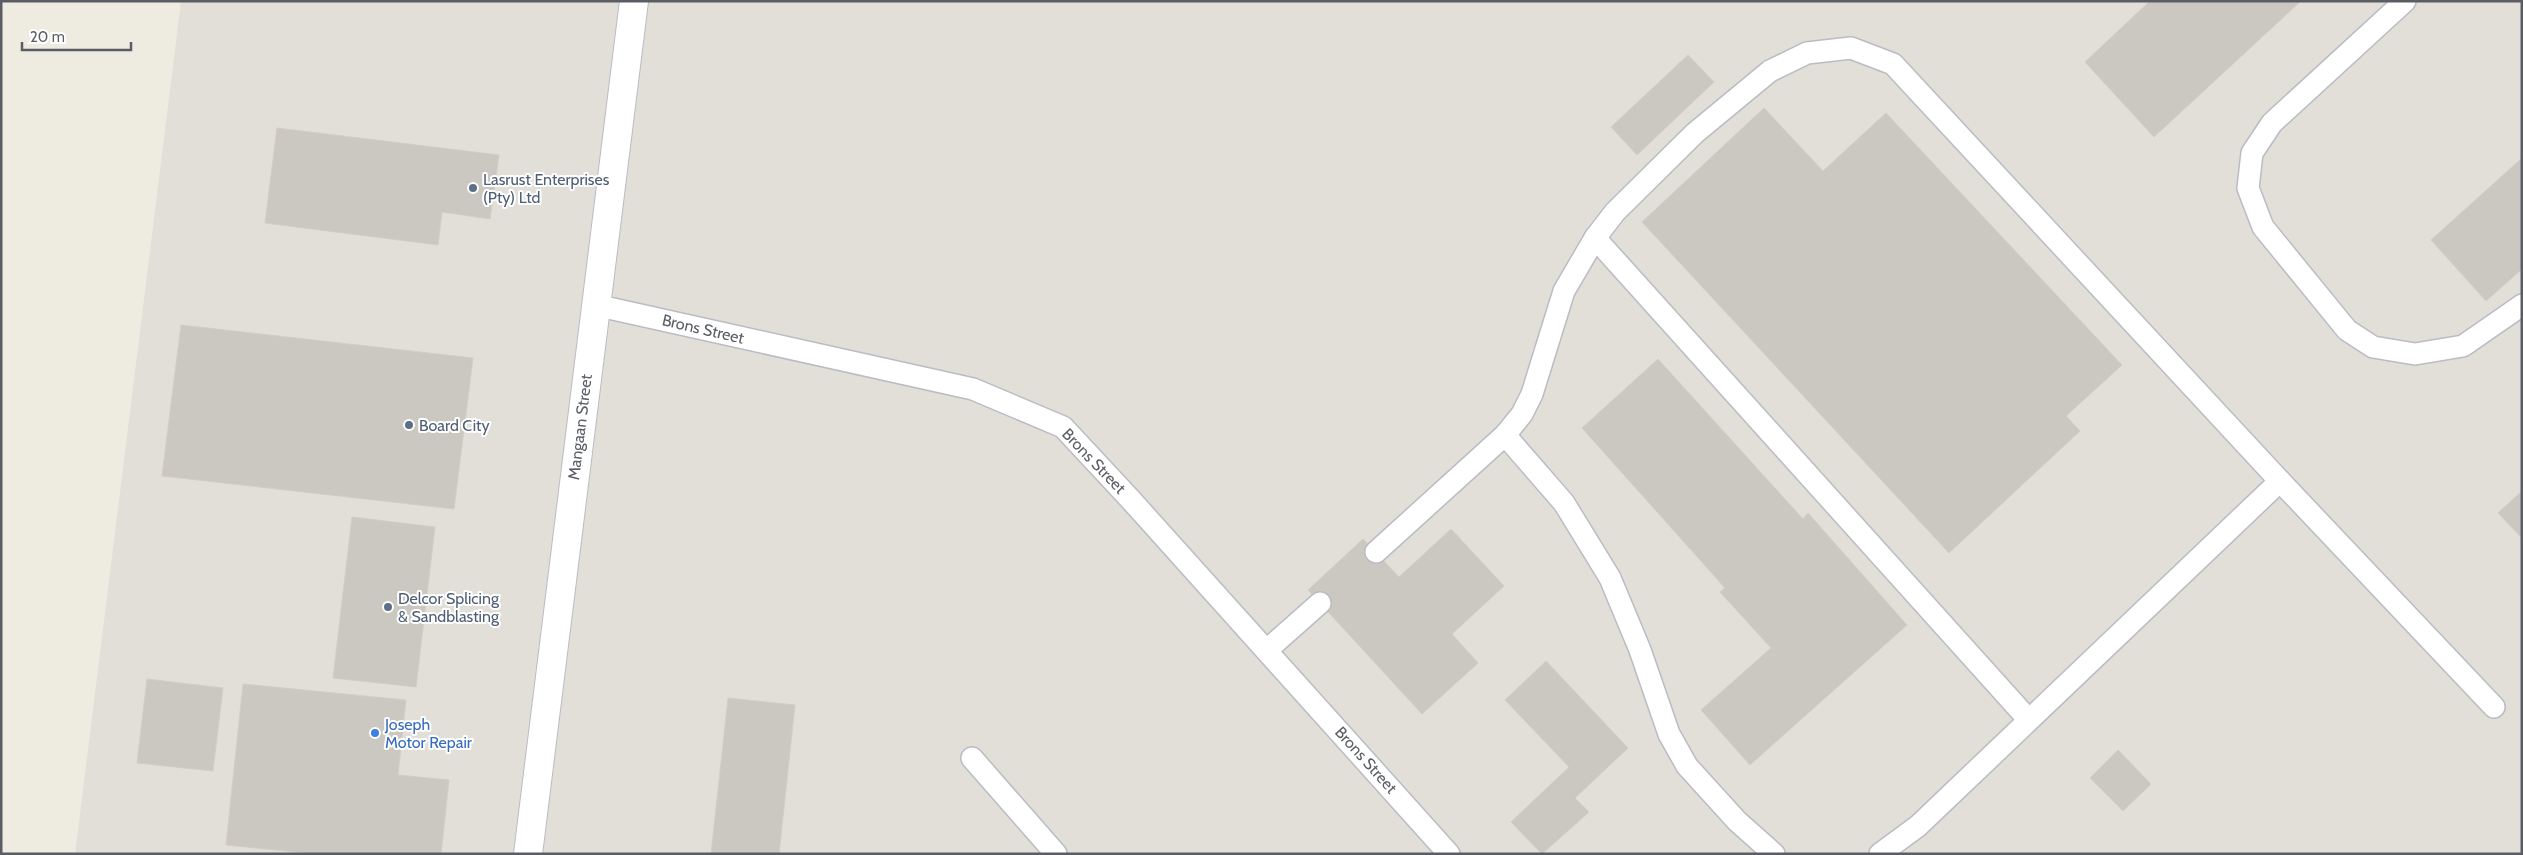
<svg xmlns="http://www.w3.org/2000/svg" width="2523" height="855" font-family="Cabin,sans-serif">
<rect width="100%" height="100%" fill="#eeece1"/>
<path fill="#e2dfd9" d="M 181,1 L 2522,1 L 2522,854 L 75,854 Z"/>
<g fill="#cbc8c1" stroke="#d3cebf">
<path d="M 2150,1 L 2301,1 L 2154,137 L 2085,62 Z"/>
<path d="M 1688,55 L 1714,82 L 1637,155 L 1611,127 Z"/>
<path d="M 1764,108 L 1823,171 L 1886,113 L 2122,365 L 2066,416 L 2080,431 L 1949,553 L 1642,222 Z"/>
<path d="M 277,128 L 499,155 L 490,219 L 442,212 L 438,245 L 265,223 Z"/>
<path d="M 2522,158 L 2522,269 L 2486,301 L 2431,240 Z"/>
<path d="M 181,325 L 473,358 L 454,509 L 162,476 Z"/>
<path d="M 1658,359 L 1803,519 L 1808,513 L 1907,625 L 1750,765 L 1701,710 L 1771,648 L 1720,592 L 1725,588 L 1582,428 Z"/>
<path d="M 2522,491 L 2522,538 L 2498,513 Z"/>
<path d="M 352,517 L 435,527 L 416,687 L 333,678 Z"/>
<path d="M 1451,529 L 1504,586 L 1452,634 L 1478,663 L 1422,714 L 1308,590 L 1363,539 L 1399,577 Z"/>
<path d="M 1546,661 L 1628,748 L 1575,798 L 1589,812 L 1542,854 L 1511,822 L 1569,767 L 1505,700 Z"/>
<path d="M 147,679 L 223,688 L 213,771 L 137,763 Z"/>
<path d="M 243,684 L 406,700 L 398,775 L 449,780 L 441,854 L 315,854 L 226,845 Z"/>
<path d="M 728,698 L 795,705 L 779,854 L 711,854 Z"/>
<path d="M 2118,750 L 2151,784 L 2123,811 L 2090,778 Z"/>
</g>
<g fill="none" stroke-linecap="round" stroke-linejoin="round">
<g stroke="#b9bcc2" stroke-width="24">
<g id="lane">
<path d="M 2405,1 L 2272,123 L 2252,153 L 2248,188 L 2263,227 L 2347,330 L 2373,347 L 2415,354 L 2463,346 L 2522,305"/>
<path d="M 1595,238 L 2028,719"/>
<path d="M 595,305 L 973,389 L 1063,427 L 1131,500 L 1449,854"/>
<path d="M 1505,435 L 1564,503 L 1610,578 L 1640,650 L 1669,734 L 1687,766 L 1737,821 L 1774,854"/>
<path d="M 1376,552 L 1505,435 L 1522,414 L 1532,394 L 1564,291 L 1595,238 L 1615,212 L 1695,133 L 1770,71 L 1807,53 L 1851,48 L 1893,64 L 2280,481 L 2494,707"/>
<path d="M 1267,650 L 1320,603"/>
<path d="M 972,758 L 1056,854"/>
<path d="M 1880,854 L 1918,826 L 2280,481"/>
</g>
</g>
<g stroke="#b9bcc2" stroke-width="30">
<path id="street" d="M 528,854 L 634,1"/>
</g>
<use href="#lane" stroke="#fff" stroke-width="21"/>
<use href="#street" stroke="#fff" stroke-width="28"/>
</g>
<g fill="#5c6f8a" stroke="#fff" stroke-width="2">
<circle cx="473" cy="188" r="5"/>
<circle cx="409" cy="425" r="5"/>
<circle cx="388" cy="607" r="5"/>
</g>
<circle fill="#3f7fe0" stroke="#fff" stroke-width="2" cx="375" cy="733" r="5"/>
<g text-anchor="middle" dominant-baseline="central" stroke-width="4" stroke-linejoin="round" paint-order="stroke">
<g font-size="16" fill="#4e5e75" stroke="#fff" text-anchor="start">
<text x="483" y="179">Lasrust Enterprises<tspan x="483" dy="18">(Pty) Ltd</tspan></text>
<text x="419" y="425">Board City</text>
<text x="398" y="598">Delcor Splicing<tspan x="398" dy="18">&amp; Sandblasting</tspan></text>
</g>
<g font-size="16" fill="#5a5e64" stroke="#fff">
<text transform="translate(703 329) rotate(13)">Brons Street</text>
<text transform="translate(580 427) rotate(-83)">Mangaan Street</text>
<text transform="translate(1094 461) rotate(46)">Brons Street</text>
<text transform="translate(1366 760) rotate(48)">Brons Street</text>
</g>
<g font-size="16" fill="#366cbe" stroke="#fff" text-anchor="start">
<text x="385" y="724">Joseph<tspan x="385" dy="18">Motor Repair</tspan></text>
</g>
</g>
<rect width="2523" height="855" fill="none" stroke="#5a5e64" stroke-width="5"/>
<path d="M22 42v8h109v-8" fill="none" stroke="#5a5e64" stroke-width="2.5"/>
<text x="30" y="42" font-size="15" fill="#5a5e64" stroke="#ffffff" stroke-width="4" paint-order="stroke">20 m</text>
</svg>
